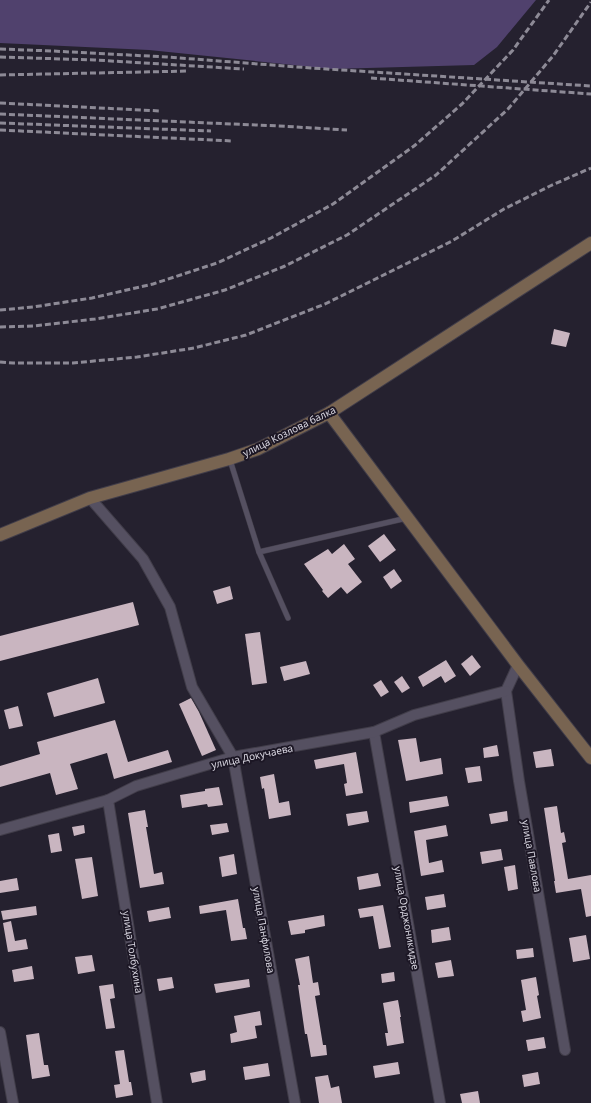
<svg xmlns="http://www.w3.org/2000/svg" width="591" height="1103" font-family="'Open Sans',sans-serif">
<rect width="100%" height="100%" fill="#25212f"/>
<path fill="#50416d" d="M 0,0 L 536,0 L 497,47 L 474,65 L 332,69 L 149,50 L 0,43 Z"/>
<g fill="#c9b5c0">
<path d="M 554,329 L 570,333 L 566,347 L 551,344 Z"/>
<path d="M 384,534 L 396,550 L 380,562 L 368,546 Z"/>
<path d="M 344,544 L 355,559 L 348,564 L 362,582 L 347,594 L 341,587 L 328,598 L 322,591 L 323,590 L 304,564 L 328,549 L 332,554 Z"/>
<path d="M 394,569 L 402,581 L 391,589 L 383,577 Z"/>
<path d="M 230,586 L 233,599 L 217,604 L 213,591 Z"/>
<path d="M 133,602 L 139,625 L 0,661 L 0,636 Z"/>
<path d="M 260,632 L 267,683 L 252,685 L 245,634 Z"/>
<path d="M 472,655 L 481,667 L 470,676 L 461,664 Z"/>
<path d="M 446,660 L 456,676 L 445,683 L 441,676 L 423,687 L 418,677 Z"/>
<path d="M 306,661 L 310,674 L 284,681 L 280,667 Z"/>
<path d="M 402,676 L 410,688 L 402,693 L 394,682 Z"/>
<path d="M 98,678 L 105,703 L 54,717 L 47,693 Z"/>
<path d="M 381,680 L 389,692 L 381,697 L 373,685 Z"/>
<path d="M 191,698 L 199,712 L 216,750 L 202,756 L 179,704 Z"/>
<path d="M 18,706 L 23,726 L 9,729 L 4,710 Z"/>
<path d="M 115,720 L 128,762 L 168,750 L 172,762 L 114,779 L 107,753 L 70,764 L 78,789 L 56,795 L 50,773 L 0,787 L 0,766 L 40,754 L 37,742 Z"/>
<path d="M 416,738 L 420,762 L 441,758 L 443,774 L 406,781 L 398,740 Z"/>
<path d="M 497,745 L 499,756 L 484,758 L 483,748 Z"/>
<path d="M 551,749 L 554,766 L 536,768 L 533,752 Z"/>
<path d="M 356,752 L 363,793 L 346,796 L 344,784 L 347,783 L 344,764 L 316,769 L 314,760 Z"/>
<path d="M 480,766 L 482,781 L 468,783 L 465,768 Z"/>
<path d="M 274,774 L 279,803 L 289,801 L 291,815 L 269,819 L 264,788 L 262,789 L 260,777 Z"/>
<path d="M 219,787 L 223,805 L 208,807 L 207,804 L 182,808 L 180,795 L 205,791 L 205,789 Z"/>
<path d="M 447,796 L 449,806 L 410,813 L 409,802 Z"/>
<path d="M 557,806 L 561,833 L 564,832 L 566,842 L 562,843 L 568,879 L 591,875 L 591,916 L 586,917 L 581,889 L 556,893 L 554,881 L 555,881 L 544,808 Z"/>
<path d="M 145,810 L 148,827 L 146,827 L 154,874 L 162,872 L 164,884 L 140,888 L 128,813 Z"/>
<path d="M 367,811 L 369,822 L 348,826 L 346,814 Z"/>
<path d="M 507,811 L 508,821 L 491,824 L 489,814 Z"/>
<path d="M 227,823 L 229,832 L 212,835 L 210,825 Z"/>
<path d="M 84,825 L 85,833 L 74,836 L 72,827 Z"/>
<path d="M 446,825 L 448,836 L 426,840 L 429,863 L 442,860 L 444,872 L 421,876 L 414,831 Z"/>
<path d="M 59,833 L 62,851 L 51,853 L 48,835 Z"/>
<path d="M 501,849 L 503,860 L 482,864 L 480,852 Z"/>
<path d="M 234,854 L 237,874 L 222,877 L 219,857 Z"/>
<path d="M 92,857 L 98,896 L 82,899 L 75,859 Z"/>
<path d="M 515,865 L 518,889 L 508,891 L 504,867 Z"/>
<path d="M 378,873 L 381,886 L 359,890 L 357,877 Z"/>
<path d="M 17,878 L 19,890 L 0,893 L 0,881 Z"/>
<path d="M 444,894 L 446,907 L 427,910 L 425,897 Z"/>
<path d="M 238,899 L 243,928 L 245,928 L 247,939 L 231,941 L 226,910 L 200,914 L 199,906 Z"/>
<path d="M 383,905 L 391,947 L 379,949 L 373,916 L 360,918 L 358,909 Z"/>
<path d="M 36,906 L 37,915 L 3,920 L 1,911 Z"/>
<path d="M 169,907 L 171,918 L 149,922 L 147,911 Z"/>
<path d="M 324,915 L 325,926 L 305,930 L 305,933 L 291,935 L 288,921 Z"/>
<path d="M 11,921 L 15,941 L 26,939 L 28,949 L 8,952 L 3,923 Z"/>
<path d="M 449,927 L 451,940 L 432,943 L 431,930 Z"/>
<path d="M 586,935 L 590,959 L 573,962 L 569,938 Z"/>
<path d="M 533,948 L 534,957 L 517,959 L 516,950 Z"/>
<path d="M 92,955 L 95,971 L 78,974 L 75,957 Z"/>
<path d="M 309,956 L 313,983 L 318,982 L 320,995 L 315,996 L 323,1045 L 326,1045 L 327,1055 L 311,1057 L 307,1034 L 305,1034 L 298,985 L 300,985 L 295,959 Z"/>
<path d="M 451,960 L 454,976 L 438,978 L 435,963 Z"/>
<path d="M 32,966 L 34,979 L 14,982 L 12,970 Z"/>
<path d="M 394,972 L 395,981 L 382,983 L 381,974 Z"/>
<path d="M 172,977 L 174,988 L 159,991 L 157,979 Z"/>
<path d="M 536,977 L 539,995 L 537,996 L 541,1018 L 523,1022 L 521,1011 L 526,1010 L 521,980 Z"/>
<path d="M 249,979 L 250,987 L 216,993 L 214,984 Z"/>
<path d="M 113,984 L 115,998 L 110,999 L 115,1028 L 106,1029 L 99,986 Z"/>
<path d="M 398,1000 L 401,1017 L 400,1017 L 404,1043 L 387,1046 L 385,1033 L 388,1033 L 383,1003 Z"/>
<path d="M 260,1011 L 262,1025 L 255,1026 L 257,1038 L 231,1043 L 230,1034 L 237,1032 L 234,1016 Z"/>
<path d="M 39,1033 L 44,1065 L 48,1065 L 50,1076 L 32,1079 L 26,1035 Z"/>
<path d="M 544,1037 L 546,1048 L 528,1051 L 526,1040 Z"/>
<path d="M 124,1050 L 129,1082 L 131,1082 L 133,1095 L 116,1098 L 114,1085 L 120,1084 L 115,1051 Z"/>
<path d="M 398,1062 L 400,1074 L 375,1078 L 373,1066 Z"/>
<path d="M 268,1063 L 270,1076 L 245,1080 L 243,1067 Z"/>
<path d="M 205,1070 L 206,1080 L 192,1083 L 190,1073 Z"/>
<path d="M 538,1072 L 540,1084 L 524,1087 L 522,1075 Z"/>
<path d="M 328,1075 L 331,1088 L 339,1086 L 342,1103 L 319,1103 L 315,1077 Z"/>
<path d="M 478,1091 L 480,1103 L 462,1103 L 460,1094 Z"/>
</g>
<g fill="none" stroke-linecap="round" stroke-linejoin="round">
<g stroke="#413d49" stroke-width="6">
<g id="lane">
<path d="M 230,460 L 259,552 L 407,518"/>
<path d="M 259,552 L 288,618"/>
</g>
</g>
<g stroke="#413d49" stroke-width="12">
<g id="street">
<path d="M 90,498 L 143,559 L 170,607 L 192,687 L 233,757 L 295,1103"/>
<path d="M 518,665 L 506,691 L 519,781 L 565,1050"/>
<path d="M 374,732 L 440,1103"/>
<path d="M 108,800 L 157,1103"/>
<path d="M 0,830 L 108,800 L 136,786 L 233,757 L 374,732 L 414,715 L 506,691"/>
<path d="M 0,1032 L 13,1103"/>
</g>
</g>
<g stroke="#413d49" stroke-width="14">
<g id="secondary">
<path d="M 329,413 L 518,665 L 591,758"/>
<path d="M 0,535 L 90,498 L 229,459 L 258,449 L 329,413 L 591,243"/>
</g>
</g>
<use href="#lane" stroke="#555061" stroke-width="5"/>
<use href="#street" stroke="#555061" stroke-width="10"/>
<use href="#secondary" stroke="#786451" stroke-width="12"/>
<g stroke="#8d8a96" stroke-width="3" stroke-dasharray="6 3" stroke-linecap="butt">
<path d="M 0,49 L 52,51 L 167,57 L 311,68 L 591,86"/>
<path d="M 0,57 L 95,60 L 244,69"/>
<path d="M 0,75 L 189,71"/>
<path d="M 371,78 L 591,94"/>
<path d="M 0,103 L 161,111"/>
<path d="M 0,114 L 279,126 L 347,130"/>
<path d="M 0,123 L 211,131"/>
<path d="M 0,130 L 233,141"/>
<path d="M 0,310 L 33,307 L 92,298 L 153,284 L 217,263 L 271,238 L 333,204 L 414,146 L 462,104 L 513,50 L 549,0"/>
<path d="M 0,327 L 33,326 L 95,319 L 157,309 L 225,290 L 285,266 L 347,235 L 436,175 L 508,109 L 553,56 L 591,2"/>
<path d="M 0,362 L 13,363 L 73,363 L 137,357 L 194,348 L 246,335 L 325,304 L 452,241 L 504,209 L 550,186 L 591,168"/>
</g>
</g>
<g text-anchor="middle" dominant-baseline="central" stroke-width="4" stroke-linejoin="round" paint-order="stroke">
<g font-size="10" fill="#e0dee8" stroke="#1c1725">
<text transform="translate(289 431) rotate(-26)">улица Козлова балка</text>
<text transform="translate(252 756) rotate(-12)">улица Докучаева</text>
<text transform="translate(532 856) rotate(80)">улица Павлова</text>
<text transform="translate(407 918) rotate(80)">улица Орджоникидзе</text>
<text transform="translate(264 930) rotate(80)">улица Панфилова</text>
<text transform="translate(133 952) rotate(81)">улица Толбухина</text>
</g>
</g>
</svg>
